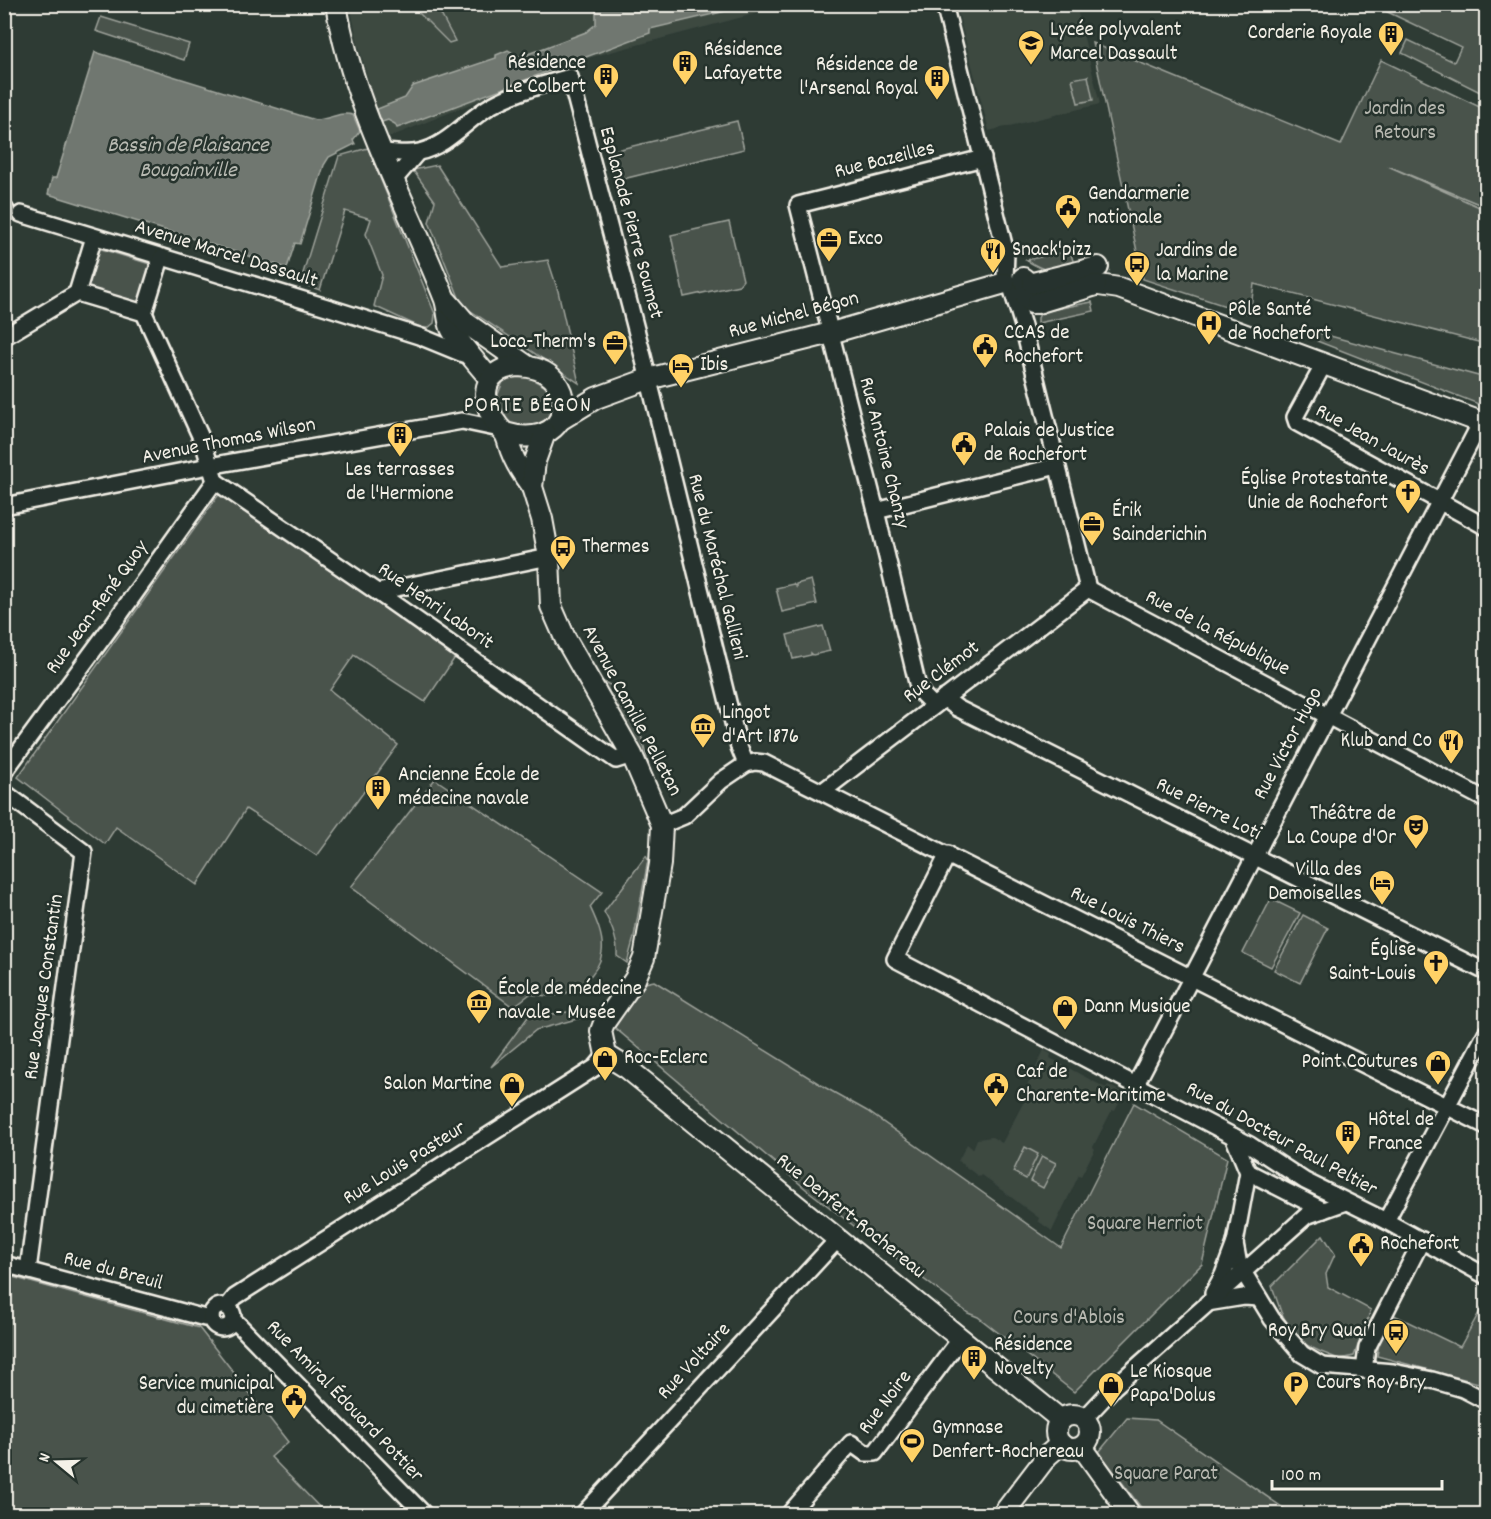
<svg xmlns="http://www.w3.org/2000/svg" width="1491" height="1519" font-family="Dekko,sans-serif">
<rect width="100%" height="100%" fill="#2e3b34"/>
<filter id="ink" filterUnits="userSpaceOnUse"><feTurbulence type="fractalNoise" baseFrequency=".0167" numOctaves="2"/><feDisplacementMap in="SourceGraphic" scale="12" xChannelSelector="R" yChannelSelector="G"/><feConvolveMatrix kernelMatrix="1 2 1 2 8 2 1 2 1" color-interpolation-filters="sRGB"/></filter>
<g filter="url(#ink)">
<g fill="#3c4841">
<path d="M 353,4 L 788,5 L 573,62 L 385,139 L 358,44 L 352,15 Z"/>
<path d="M 956,5 L 1087,5 L 1087,6 L 1077,9 L 1100,104 L 989,131 Z"/>
<path d="M 1044,1050 L 1051,1054 L 1050,1058 L 1106,1088 L 1108,1085 L 1124,1093 L 1115,1111 L 1112,1110 L 1093,1147 L 1095,1149 L 1081,1176 L 1079,1175 L 1052,1231 L 1038,1221 L 1039,1218 L 981,1175 L 979,1177 L 958,1161 L 967,1144 L 973,1149 L 977,1139 L 992,1137 L 1002,1143 L 1031,1088 L 1027,1086 Z"/>
</g>
<g fill="#48524c" stroke="#9ea29a" stroke-width="1.5">
<path d="M 411,5 L 436,5 L 455,41 L 449,43 Z"/>
<path d="M 1373,5 L 1486,5 L 1486,95 L 1402,53 L 1408,40 L 1454,62 L 1461,47 Z"/>
<path d="M 101,17 L 189,44 L 184,60 L 96,31 Z"/>
<path d="M 1092,43 L 1341,145 L 1381,60 L 1486,110 L 1486,207 L 1388,166 L 1486,210 L 1486,344 L 1254,284 L 1250,314 L 1143,279 Z"/>
<path d="M 1088,76 L 1093,100 L 1078,103 L 1072,79 Z"/>
<path d="M 737,121 L 744,149 L 619,180 L 612,151 Z"/>
<path d="M 368,148 L 435,314 L 434,323 L 428,328 L 422,328 L 374,306 L 382,275 L 366,234 L 371,219 L 345,211 L 320,290 L 300,283 L 339,156 Z"/>
<path d="M 437,165 L 502,267 L 548,260 L 558,291 L 579,383 L 462,305 L 429,222 L 435,201 L 413,170 Z"/>
<path d="M 729,222 L 743,280 L 739,285 L 684,297 L 671,235 Z"/>
<path d="M 98,248 L 153,265 L 142,301 L 136,303 L 88,288 L 87,282 Z"/>
<path d="M 1070,251 L 1074,264 C 1049,271 1049,274 1026,260 Z"/>
<path d="M 1092,302 L 1094,311 L 1038,323 L 1038,318 L 1041,312 Z"/>
<path d="M 1319,333 L 1482,377 L 1486,363 L 1486,407 L 1317,341 Z"/>
<path d="M 511,375 L 525,375 L 553,391 C 558,423 545,425 518,429 L 507,421 L 497,397 L 504,379 Z"/>
<path d="M 220,493 L 456,656 L 425,702 L 354,655 L 330,690 L 398,745 L 317,856 L 246,809 L 197,885 L 116,827 L 105,844 L 18,777 Z"/>
<path d="M 811,580 L 817,604 L 782,612 L 776,588 L 793,584 L 796,587 L 796,584 Z"/>
<path d="M 823,626 L 830,651 L 813,655 L 811,653 L 811,655 L 793,659 L 787,635 Z"/>
<path d="M 598,679 L 614,687 L 641,735 L 649,766 Z"/>
<path d="M 435,779 L 602,892 L 590,907 C 596,920 604,937 602,952 C 600,973 574,995 553,996 C 546,996 537,995 530,994 L 513,1007 L 351,887 Z"/>
<path d="M 646,856 L 648,860 L 634,937 L 627,963 L 617,956 C 618,940 612,926 604,912 Z"/>
<path d="M 1271,899 L 1300,913 L 1271,967 L 1243,953 Z"/>
<path d="M 1303,915 L 1328,928 L 1300,983 L 1274,970 Z"/>
<path d="M 654,981 L 826,1088 L 867,1111 L 1061,1248 L 1134,1103 L 1227,1158 L 1202,1264 L 1074,1392 L 978,1317 L 968,1313 L 807,1190 L 614,1027 L 645,983 Z"/>
<path d="M 533,1010 L 555,1014 L 580,1010 L 588,1016 L 536,1030 L 491,1067 Z"/>
<path d="M 1025,1147 L 1038,1154 L 1026,1179 L 1013,1172 Z"/>
<path d="M 1042,1156 L 1056,1163 L 1043,1188 L 1030,1181 Z"/>
<path d="M 1323,1235 L 1335,1254 L 1326,1274 L 1328,1287 L 1371,1310 L 1354,1356 L 1339,1359 L 1321,1352 L 1296,1340 L 1281,1312 L 1272,1286 Z"/>
<path d="M 5,1275 L 199,1328 L 288,1442 L 271,1457 L 326,1514 L 5,1514 Z"/>
<path d="M 1486,1300 L 1486,1385 L 1377,1356 L 1379,1344 L 1392,1314 L 1460,1347 Z"/>
<path d="M 1127,1418 L 1156,1420 L 1292,1514 L 1146,1514 L 1099,1452 Z"/>
</g>
<g fill="#6f7770" stroke="#a4a8a0" stroke-width="1.5">
<path d="M 596,5 L 751,5 L 650,29 L 650,33 L 397,128 L 395,124 L 388,120 L 379,123 L 375,110 L 405,98 L 413,86 L 496,58 L 496,55 L 508,50 L 520,57 L 586,32 L 596,24 Z"/>
<path d="M 95,52 L 315,120 C 329,120 339,111 353,115 L 360,131 L 353,140 L 355,144 L 329,157 L 324,165 L 300,244 L 295,243 L 287,268 L 48,194 L 52,178 L 56,178 Z"/>
</g>
<g fill="none" stroke-linecap="round" stroke-linejoin="round">
<g stroke="#f4f1e8" stroke-width="20">
<g id="minor">
<path d="M 944,4 L 1006,253 L 1005,279"/>
<path d="M 382,152 C 393,152 407,155 419,152 C 448,146 467,119 492,105 C 517,91 543,85 570,77 L 643,356 L 739,747 L 746,764"/>
<path d="M 393,181 L 417,153"/>
<path d="M 4,209 L 6,210"/>
<path d="M 21,214 L 330,308 L 419,336 L 463,354 L 468,352"/>
<path d="M 94,237 L 77,293 L 144,313 L 161,258"/>
<path d="M 1012,290 L 1023,326 L 1088,589"/>
<path d="M 4,337 L 77,293"/>
<path d="M 1324,364 L 1295,417 L 1297,423 L 1486,527"/>
<path d="M 215,481 L 377,592 L 616,760 L 632,755"/>
<path d="M 4,506 L 209,466 L 462,421 L 500,429"/>
<path d="M 876,511 L 1057,466"/>
<path d="M 1088,589 L 1486,800"/>
<path d="M 377,592 L 549,557"/>
<path d="M 944,698 L 957,708 L 1486,972"/>
<path d="M 934,706 L 923,695 L 918,687 L 876,511 L 798,205 L 983,158"/>
<path d="M 4,772 L 113,624 L 215,481 L 203,442 L 144,313"/>
<path d="M 823,791 L 1088,589"/>
<path d="M 4,792 L 84,852 L 28,1270"/>
<path d="M 662,825 L 684,816 L 721,781 L 746,764 L 755,762 L 764,763 L 1486,1126"/>
<path d="M 948,854 L 895,959 L 1250,1145 L 1305,1181 L 1386,1221 L 1486,1276"/>
<path d="M 1135,1086 L 1481,422"/>
<path d="M 1248,1172 L 1323,1210"/>
<path d="M 1386,1221 L 1486,1033"/>
<path d="M 1235,1243 L 1239,1265 L 1272,1319 L 1302,1354 L 1322,1366 L 1393,1372 L 1432,1380 L 1463,1389 L 1486,1401"/>
<path d="M 4,1264 L 205,1318 L 211,1316"/>
<path d="M 1213,1293 L 1223,1275 L 1235,1243 L 1248,1172 L 1233,1136"/>
<path d="M 1207,1303 L 1244,1297 L 1259,1298"/>
<circle cx="222" cy="1317" r="11"/>
<path d="M 227,1307 L 235,1297 L 596,1067 L 606,1055"/>
<path d="M 232,1322 L 238,1324 L 424,1514"/>
<path d="M 1364,1370 L 1367,1348 L 1422,1240"/>
<path d="M 1084,1419 L 1114,1387 L 1306,1216 L 1346,1202"/>
<path d="M 583,1514 L 839,1238"/>
<path d="M 789,1514 L 851,1443 L 865,1453 L 875,1453 L 961,1338"/>
</g>
</g>
<g stroke="#f4f1e8" stroke-width="24">
<g id="major">
<path d="M 336,4 C 353,108 406,201 444,297 C 448,306 447,318 451,328 C 458,343 479,365 490,379"/>
<path d="M 1023,278 L 1030,284 C 1038,282 1043,286 1045,293 L 1040,302 L 1032,303 L 1026,298 L 1026,289 L 1030,284"/>
<path d="M 1033,283 L 1098,267"/>
<path d="M 1099,285 L 1119,288 L 1486,424"/>
<path d="M 447,301 L 466,323 L 527,366"/>
<path d="M 1037,303 L 1096,285"/>
<path d="M 560,420 L 596,398 L 648,379 L 831,333 L 1005,283"/>
<path d="M 505,433 C 528,440 560,438 563,407 C 564,398 561,389 555,381 C 539,360 488,359 486,393 C 486,404 491,418 499,427 C 501,429 503,431 505,434 C 508,439 509,446 511,451 C 516,465 523,475 532,487"/>
<path d="M 545,433 L 535,461 L 532,487 L 542,519 L 549,557 L 551,606 L 565,638 L 632,755 L 662,825 L 660,864 L 644,958 L 635,979 L 604,1023 L 601,1031 L 606,1055 L 627,1068 L 1061,1420"/>
<circle cx="1073" cy="1432" r="17"/>
<path d="M 1082,1447 L 1130,1514"/>
<path d="M 1003,1514 L 1048,1455 L 1061,1444"/>
</g>
</g>
<use href="#minor" stroke="#26332d" stroke-width="15"/>
<use href="#major" stroke="#26332d" stroke-width="20"/>
</g>
</g>
<defs>
<g id="building-pin" transform="scale(1.35)"><path d="M0 17L-7.5 6A9.5 9.5 0 1 1 7.5 6Z" fill="#ffd166" stroke="#26332d"/><path d="M-4-6H4V6H1V3H-1V6H-4ZM-2.5-4.3h1.7v1.8h-1.7ZM.8-4.3h1.7v1.8H.8ZM-2.5-1h1.7V.8h-1.7ZM.8-1h1.7V.8H.8Z" fill="#111"/></g>
<g id="school-pin" transform="scale(1.35)"><path d="M0 17L-7.5 6A9.5 9.5 0 1 1 7.5 6Z" fill="#ffd166" stroke="#26332d"/><path d="M0-5L7-2L0 1L-7-2ZM-4 1L0 2.5L4 1V4Q0 6-4 4Z" fill="#111"/></g>
<g id="civic-pin" transform="scale(1.35)"><path d="M0 17L-7.5 6A9.5 9.5 0 1 1 7.5 6Z" fill="#ffd166" stroke="#26332d"/><path d="M-.6-6.5H3V-4.5H.6V-3L4-1V1h2V6H-6V1h2V-1L-.6-3ZM-1.2 2.5V6h2.4V2.5Z" fill="#111"/></g>
<g id="office-pin" transform="scale(1.35)"><path d="M0 17L-7.5 6A9.5 9.5 0 1 1 7.5 6Z" fill="#ffd166" stroke="#26332d"/><path d="M-6-3h4V-5.5h4V-3h4V5H-6ZM-1-4.5V-3h2v-1.5ZM-6 0V1H6V0Z" fill="#111"/></g>
<g id="restaurant-pin" transform="scale(1.35)"><path d="M0 17L-7.5 6A9.5 9.5 0 1 1 7.5 6Z" fill="#ffd166" stroke="#26332d"/><path d="M-5-6h1v4h1v-4h1v4h1v-4h1v5L-1.5 .5V6h-2V.5L-5-1ZM5-6V6H3V1.5H1.5Q1.5-4 5-6Z" fill="#111"/></g>
<g id="bus-pin" transform="scale(1.35)"><path d="M0 17L-7.5 6A9.5 9.5 0 1 1 7.5 6Z" fill="#ffd166" stroke="#26332d"/><path d="M-5-6H5V4H4V6H2V4H-2V6H-4V4H-5ZM-3.5-4V0h7V-4ZM-3.5 1.2v1.5H-2V1.2ZM2 1.2v1.5H3.5V1.2Z" fill="#111"/></g>
<g id="hospital-pin" transform="scale(1.35)"><path d="M0 17L-7.5 6A9.5 9.5 0 1 1 7.5 6Z" fill="#ffd166" stroke="#26332d"/><path d="M-5-5h3v3.5h4V-5h3V5h-3V1.5h-4V5h-3Z" fill="#111"/></g>
<g id="hotel-pin" transform="scale(1.35)"><path d="M0 17L-7.5 6A9.5 9.5 0 1 1 7.5 6Z" fill="#ffd166" stroke="#26332d"/><path d="M-6-4.5h1.5V1H6V5H4.5V3h-9V5H-6ZM-4 0a1.8 1.8 0 1 1 3.6 0ZM.5 0V-2.5h3Q6-2.5 6 0Z" fill="#111"/></g>
<g id="church-pin" transform="scale(1.35)"><path d="M0 17L-7.5 6A9.5 9.5 0 1 1 7.5 6Z" fill="#ffd166" stroke="#26332d"/><path d="M-1.2-6h2.4v3.5h3.3v2.4h-3.3V6h-2.4V-.1h-3.3v-2.4h3.3Z" fill="#111"/></g>
<g id="museum-pin" transform="scale(1.35)"><path d="M0 17L-7.5 6A9.5 9.5 0 1 1 7.5 6Z" fill="#ffd166" stroke="#26332d"/><path d="M0-6L6-3V-2H-6V-3ZM-5-1h2V3h-2ZM-1-1h2V3h-2ZM3-1h2V3H3ZM-6 4H6V6H-6Z" fill="#111"/></g>
<g id="theatre-pin" transform="scale(1.35)"><path d="M0 17L-7.5 6A9.5 9.5 0 1 1 7.5 6Z" fill="#ffd166" stroke="#26332d"/><path d="M-5-5.5Q0-4 5-5.5V0Q5 5 0 6Q-5 5-5 0ZM-3.3-2.5H-1v1.5H-3.3ZM1-2.5H3.3v1.5H1ZM-2.8 1Q0 5.5 2.8 1Z" fill="#111"/></g>
<g id="shop-pin" transform="scale(1.35)"><path d="M0 17L-7.5 6A9.5 9.5 0 1 1 7.5 6Z" fill="#ffd166" stroke="#26332d"/><path d="M-5-2.5h2.3a2.7 3.5 0 0 1 5.4 0H5L5.5 6h-11ZM-1.5-2.5h3a1.5 2.3 0 0 0-3 0Z" fill="#111"/></g>
<g id="parking-pin" transform="scale(1.35)"><path d="M0 17L-7.5 6A9.5 9.5 0 1 1 7.5 6Z" fill="#ffd166" stroke="#26332d"/><path d="M-3.5-5.5H1a3.5 3.5 0 0 1 0 7H-1V5.5H-3.5ZM-1-3.4V-.6H.8a1.4 1.4 0 0 0 0-2.8Z" fill="#111"/></g>
<g id="stadium-pin" transform="scale(1.35)"><path d="M0 17L-7.5 6A9.5 9.5 0 1 1 7.5 6Z" fill="#ffd166" stroke="#26332d"/><path d="M0-5a6.5 5 0 1 0 0 10a6.5 5 0 1 0 0-10ZM-3.5-1.8h7v3.6h-7Z" fill="#111"/></g>
</defs>
<g fill-rule="evenodd">
<use href="#building-pin" x="1391" y="34"/>
<use href="#school-pin" x="1031" y="43"/>
<use href="#building-pin" x="685" y="63"/>
<use href="#building-pin" x="606" y="76"/>
<use href="#building-pin" x="937" y="78"/>
<use href="#civic-pin" x="1068" y="207"/>
<use href="#office-pin" x="829" y="240"/>
<use href="#restaurant-pin" x="993" y="251"/>
<use href="#bus-pin" x="1137" y="264"/>
<use href="#hospital-pin" x="1209" y="323"/>
<use href="#office-pin" x="615" y="343"/>
<use href="#civic-pin" x="985" y="346"/>
<use href="#hotel-pin" x="681" y="366"/>
<use href="#building-pin" x="400" y="435"/>
<use href="#civic-pin" x="964" y="444"/>
<use href="#church-pin" x="1408" y="492"/>
<use href="#office-pin" x="1092" y="524"/>
<use href="#bus-pin" x="563" y="548"/>
<use href="#museum-pin" x="703" y="726"/>
<use href="#restaurant-pin" x="1451" y="742"/>
<use href="#building-pin" x="378" y="788"/>
<use href="#theatre-pin" x="1416" y="827"/>
<use href="#hotel-pin" x="1382" y="883"/>
<use href="#church-pin" x="1436" y="963"/>
<use href="#museum-pin" x="479" y="1002"/>
<use href="#shop-pin" x="1065" y="1008"/>
<use href="#shop-pin" x="605" y="1059"/>
<use href="#shop-pin" x="1438" y="1063"/>
<use href="#shop-pin" x="512" y="1085"/>
<use href="#civic-pin" x="996" y="1085"/>
<use href="#building-pin" x="1348" y="1133"/>
<use href="#civic-pin" x="1361" y="1245"/>
<use href="#bus-pin" x="1396" y="1332"/>
<use href="#building-pin" x="974" y="1358"/>
<use href="#parking-pin" x="1296" y="1384"/>
<use href="#shop-pin" x="1111" y="1385"/>
<use href="#civic-pin" x="294" y="1397"/>
<use href="#stadium-pin" x="912" y="1441"/>
</g>
<g text-anchor="middle" dominant-baseline="central" stroke-width="5" stroke-linejoin="round" paint-order="stroke">
<g font-size="21" fill="#f4f1e8" stroke="#26332d" text-anchor="start">
<text x="1050" y="31">Lycée polyvalent<tspan x="1050" dy="24">Marcel Dassault</tspan></text>
<text x="1372" y="34" text-anchor="end">Corderie Royale</text>
<text x="704" y="51">Résidence<tspan x="704" dy="24">Lafayette</tspan></text>
<text x="586" y="64" text-anchor="end">Résidence<tspan x="586" dy="24">Le Colbert</tspan></text>
<text x="918" y="66" text-anchor="end">Résidence de<tspan x="918" dy="24">l'Arsenal Royal</tspan></text>
<text x="1088" y="195">Gendarmerie<tspan x="1088" dy="24">nationale</tspan></text>
<text x="848" y="240">Exco</text>
<text x="1012" y="251">Snack'pizz</text>
<text x="1156" y="252">Jardins de<tspan x="1156" dy="24">la Marine</tspan></text>
<text x="1228" y="311">Pôle Santé<tspan x="1228" dy="24">de Rochefort</tspan></text>
<text x="1004" y="334">CCAS de<tspan x="1004" dy="24">Rochefort</tspan></text>
<text x="596" y="343" text-anchor="end">Loca-Therm's</text>
<text x="700" y="366">Ibis</text>
<text x="984" y="432">Palais de Justice<tspan x="984" dy="24">de Rochefort</tspan></text>
<text x="400" y="471" text-anchor="middle">Les terrasses<tspan x="400" dy="24">de l'Hermione</tspan></text>
<text x="1388" y="480" text-anchor="end">Église Protestante<tspan x="1388" dy="24">Unie de Rochefort</tspan></text>
<text x="1112" y="512">Érik<tspan x="1112" dy="24">Sainderichin</tspan></text>
<text x="582" y="548">Thermes</text>
<text x="722" y="714">Lingot<tspan x="722" dy="24">d'Art 1876</tspan></text>
<text x="1432" y="742" text-anchor="end">Klub and Co</text>
<text x="398" y="776">Ancienne École de<tspan x="398" dy="24">médecine navale</tspan></text>
<text x="1396" y="815" text-anchor="end">Théâtre de<tspan x="1396" dy="24">La Coupe d'Or</tspan></text>
<text x="1362" y="871" text-anchor="end">Villa des<tspan x="1362" dy="24">Demoiselles</tspan></text>
<text x="1416" y="951" text-anchor="end">Église<tspan x="1416" dy="24">Saint-Louis</tspan></text>
<text x="498" y="990">École de médecine<tspan x="498" dy="24">navale - Musée</tspan></text>
<text x="1084" y="1008">Dann Musique</text>
<text x="624" y="1059">Roc-Eclerc</text>
<text x="1418" y="1063" text-anchor="end">Point Coutures</text>
<text x="1016" y="1073">Caf de<tspan x="1016" dy="24">Charente-Maritime</tspan></text>
<text x="492" y="1085" text-anchor="end">Salon Martine</text>
<text x="1368" y="1121">Hôtel de<tspan x="1368" dy="24">France</tspan></text>
<text x="1380" y="1245">Rochefort</text>
<text x="1376" y="1332" text-anchor="end">Roy Bry Quai 1</text>
<text x="994" y="1346">Résidence<tspan x="994" dy="24">Novelty</tspan></text>
<text x="1130" y="1373">Le Kiosque<tspan x="1130" dy="24">Papa'Dolus</tspan></text>
<text x="1316" y="1384">Cours Roy Bry</text>
<text x="274" y="1385" text-anchor="end">Service municipal<tspan x="274" dy="24">du cimetière</tspan></text>
<text x="932" y="1429">Gymnase<tspan x="932" dy="24">Denfert-Rochereau</tspan></text>
</g>
<g font-size="21" fill="#b8b9b1" stroke="#26332d">
<text x="1405" y="110">Jardin des<tspan x="1405" dy="24">Retours</tspan></text>
<text x="1145" y="1225">Square Herriot</text>
<text x="1069" y="1319">Cours d'Ablois</text>
<text x="1166" y="1475">Square Parat</text>
</g>
<g font-size="21" fill="#f4f1e8" stroke="#26332d">
<text transform="translate(885 161) rotate(-14)">Rue Bazeilles</text>
<text transform="translate(630 223) rotate(75)">Esplanade Pierre Soumet</text>
<text transform="translate(226 255) rotate(17)">Avenue Marcel Dassault</text>
<text transform="translate(794 316) rotate(-15)">Rue Michel Bégon</text>
<text transform="translate(1372 441) rotate(29)">Rue Jean Jaurès</text>
<text transform="translate(229 442) rotate(-11)">Avenue Thomas Wilson</text>
<text transform="translate(883 453) rotate(76)">Rue Antoine Chanzy</text>
<text transform="translate(716 567) rotate(76)">Rue du Maréchal Gallieni</text>
<text transform="translate(435 607) rotate(35)">Rue Henri Laborit</text>
<text transform="translate(98 608) rotate(-54)">Rue Jean-René Quoy</text>
<text transform="translate(1217 634) rotate(28)">Rue de la République</text>
<text transform="translate(942 673) rotate(-37)">Rue Clémot</text>
<text transform="translate(631 711) rotate(62)">Avenue Camille Pelletan</text>
<text transform="translate(1289 744) rotate(-62)">Rue Victor Hugo</text>
<text transform="translate(1208 810) rotate(27)">Rue Pierre Loti</text>
<text transform="translate(1127 921) rotate(27)">Rue Louis Thiers</text>
<text transform="translate(45 987) rotate(-82)">Rue Jacques Constantin</text>
<text transform="translate(1281 1140) rotate(29)">Rue du Docteur Paul Peltier</text>
<text transform="translate(405 1164) rotate(-32)">Rue Louis Pasteur</text>
<text transform="translate(850 1217) rotate(39)">Rue Denfert-Rochereau</text>
<text transform="translate(113 1272) rotate(15)">Rue du Breuil</text>
<text transform="translate(695 1362) rotate(-47)">Rue Voltaire</text>
<text transform="translate(344 1402) rotate(46)">Rue Amiral Édouard Pottier</text>
<text transform="translate(886 1403) rotate(-53)">Rue Noire</text>
</g>
<g font-size="22" font-style="italic" fill="#b8bab2" stroke="#26332d">
<text x="188" y="146">Bassin de Plaisance<tspan x="188" dy="25">Bougainville</tspan></text>
</g>
<g font-size="22" letter-spacing="1.5" fill="#f4f1e8" stroke="#26332d">
<text x="528" y="406">PORTE BÉGON</text>
</g>
</g>
<rect width="1491" height="1519" fill="none" stroke="#26332d" stroke-width="24"/>
<rect x="12" y="12" width="1467" height="1495" fill="none" stroke="#f4f1e8" stroke-width="2" filter="url(#ink)"/>
<g transform="translate(57 1462) rotate(289)" stroke="#26332d" stroke-width="4.5" paint-order="stroke">
<path d="M0-4.5L10 22L0 15L-10 22Z" fill="#f4f1e8"/>
<text y="-9" font-size="16" font-weight="bold" text-anchor="middle" fill="#f4f1e8">N</text>
</g>
<path d="M1272 1480v9h170v-9" fill="none" stroke="#f4f1e8" stroke-width="3"/>
<text x="1281" y="1480" font-size="18" fill="#f4f1e8" stroke="#26332d" stroke-width="4.5" paint-order="stroke">100 m</text>
</svg>
